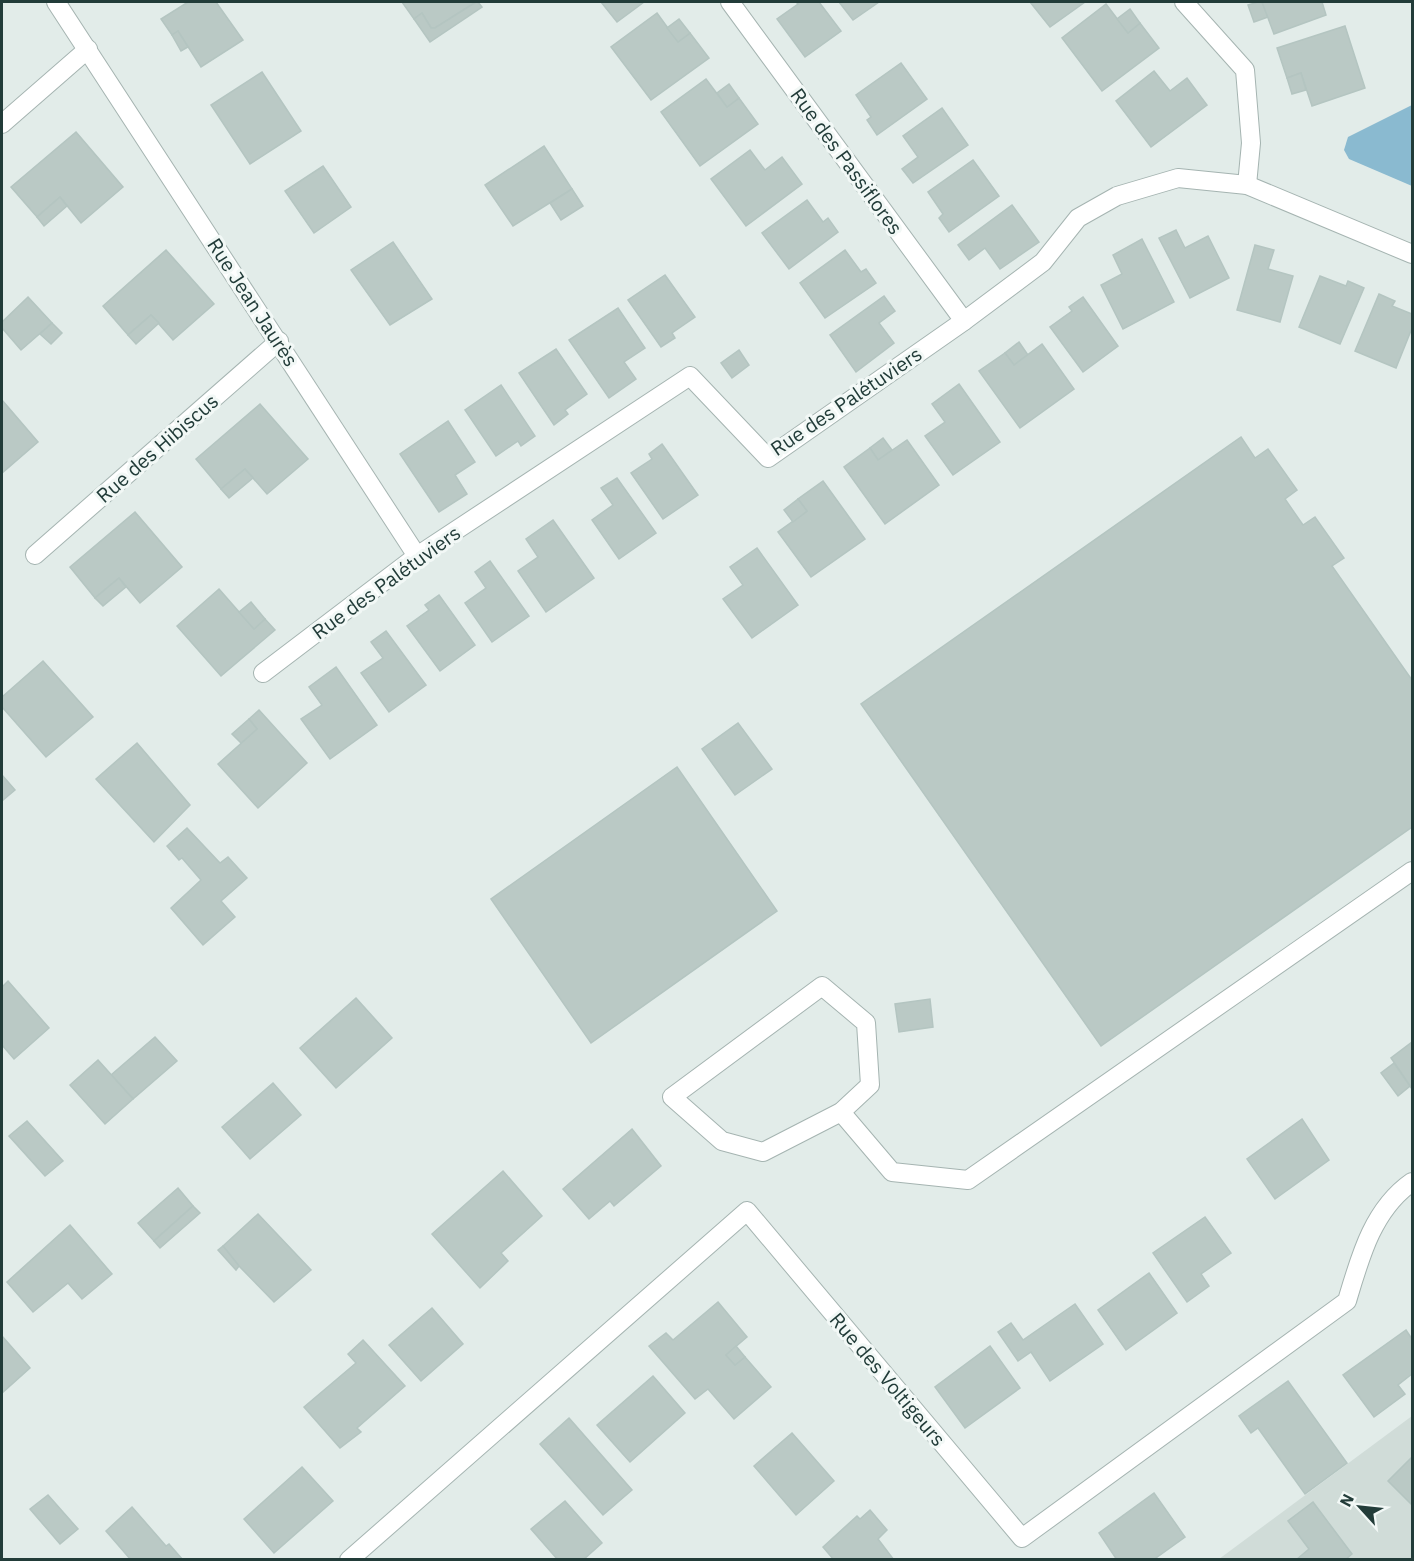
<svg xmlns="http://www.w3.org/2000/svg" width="1414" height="1561" font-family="'IBM Plex Sans',sans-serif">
<rect width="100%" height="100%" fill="#e2ece9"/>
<path fill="#d0dcd8" d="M 1412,1416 L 1412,1559 L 1219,1559 Z"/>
<path fill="#8abad0" d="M 1412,105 L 1412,186 L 1349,159 L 1344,150 L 1348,137 Z"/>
<g fill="#bac9c5" stroke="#b4c5c1" stroke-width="1.5">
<path d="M 188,2 L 216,2 L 243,40 L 201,67 L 178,31 L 172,35 L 161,19 Z"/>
<path d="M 402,2 L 476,2 L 435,28 L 431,28 L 422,13 L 414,19 Z"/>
<path d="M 476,2 L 478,2 L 482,7 L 430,42 L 414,19 L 422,13 L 431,28 L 435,28 Z"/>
<path d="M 601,2 L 644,2 L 617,22 Z"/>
<path d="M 796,2 L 819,2 L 841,31 L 805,57 L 777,19 L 798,4 Z"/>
<path d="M 839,2 L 879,2 L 853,20 Z"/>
<path d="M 1030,2 L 1085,2 L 1050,27 Z"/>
<path d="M 1258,2 L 1262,2 L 1268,17 L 1254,22 L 1248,5 Z"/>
<path d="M 1262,2 L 1322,2 L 1326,15 L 1274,34 Z"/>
<path d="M 1106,4 L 1128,33 L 1140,23 L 1159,48 L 1102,91 L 1062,38 Z"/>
<path d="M 1130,9 L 1140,23 L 1128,33 L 1117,19 Z"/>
<path d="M 657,13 L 678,42 L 690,33 L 709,58 L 651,100 L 611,47 Z"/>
<path d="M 679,19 L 690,33 L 678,42 L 667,28 Z"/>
<path d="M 1345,26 L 1365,88 L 1312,106 L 1301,73 L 1287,78 L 1277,48 Z"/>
<path d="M 178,31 L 188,47 L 181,51 L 172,35 Z"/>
<path d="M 901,63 L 927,99 L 877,135 L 867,120 L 871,117 L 856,95 Z"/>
<path d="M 1154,71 L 1170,91 L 1187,78 L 1207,105 L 1151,147 L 1116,101 Z"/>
<path d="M 262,72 L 301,131 L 250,164 L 211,105 Z"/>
<path d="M 1301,73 L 1306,90 L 1292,94 L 1287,78 Z"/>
<path d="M 706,79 L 727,107 L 739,98 L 758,124 L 700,166 L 661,112 Z"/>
<path d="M 729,84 L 739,98 L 727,107 L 717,93 Z"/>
<path d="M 942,108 L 968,145 L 913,183 L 902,169 L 918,157 L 903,136 Z"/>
<path d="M 76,132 L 123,187 L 81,223 L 60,197 L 37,217 L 11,187 Z"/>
<path d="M 544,146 L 572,189 L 513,226 L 485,185 Z"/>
<path d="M 750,150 L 765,170 L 782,157 L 802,184 L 746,226 L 711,179 Z"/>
<path d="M 973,160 L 999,196 L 949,232 L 939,218 L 943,214 L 928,192 Z"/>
<path d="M 323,166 L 351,207 L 314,233 L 285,191 Z"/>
<path d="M 572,189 L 583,206 L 561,220 L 550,203 Z"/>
<path d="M 60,197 L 67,206 L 44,226 L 37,217 Z"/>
<path d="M 807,200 L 823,222 L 828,218 L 838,232 L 789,269 L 762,233 Z"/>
<path d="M 1012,205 L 1039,242 L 1000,269 L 985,248 L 969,260 L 958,245 Z"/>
<path d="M 1176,230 L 1185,248 L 1208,236 L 1229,278 L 1190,298 L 1159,238 Z"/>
<path d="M 1142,239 L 1174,302 L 1123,329 L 1101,285 L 1122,274 L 1113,255 Z"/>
<path d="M 393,242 L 432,299 L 390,325 L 351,270 Z"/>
<path d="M 1255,245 L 1274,250 L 1268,269 L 1293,276 L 1280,322 L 1237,310 Z"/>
<path d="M 166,250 L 214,304 L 173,340 L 151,315 L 128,335 L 103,306 Z"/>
<path d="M 845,250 L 861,272 L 866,269 L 876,283 L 825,318 L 800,283 Z"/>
<path d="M 665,275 L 695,317 L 672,333 L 675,338 L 661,347 L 628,300 Z"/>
<path d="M 1320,276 L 1346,286 L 1348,281 L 1364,288 L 1340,344 L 1299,327 Z"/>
<path d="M 1379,294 L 1395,301 L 1392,306 L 1412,314 L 1412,328 L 1396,368 L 1355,351 Z"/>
<path d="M 884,296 L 895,311 L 879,323 L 894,343 L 856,372 L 830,335 Z"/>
<path d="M 28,297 L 52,323 L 21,350 L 2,328 L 2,322 Z"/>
<path d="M 1083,297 L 1118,346 L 1083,372 L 1050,327 L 1072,311 L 1069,307 Z"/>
<path d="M 618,308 L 645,348 L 624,362 L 636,379 L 609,398 L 569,340 Z"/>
<path d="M 151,315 L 159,323 L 136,344 L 128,335 Z"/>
<path d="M 52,323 L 62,333 L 51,344 L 40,334 Z"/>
<path d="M 1019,342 L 1028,355 L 1014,365 L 1005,353 Z"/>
<path d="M 1042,344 L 1074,389 L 1020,428 L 979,371 L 1005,353 L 1014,365 Z"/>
<path d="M 556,349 L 587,394 L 565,410 L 568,414 L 554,425 L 519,373 Z"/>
<path d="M 739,350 L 749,365 L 732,378 L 721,363 Z"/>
<path d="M 959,384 L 1000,442 L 953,475 L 925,436 L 945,422 L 932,404 Z"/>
<path d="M 501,385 L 535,436 L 521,446 L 518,441 L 496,456 L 465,410 Z"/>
<path d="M 2,400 L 38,442 L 2,473 Z"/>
<path d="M 260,404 L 308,459 L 267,494 L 245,469 L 221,489 L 196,459 Z"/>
<path d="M 448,421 L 475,462 L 455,475 L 467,494 L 439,512 L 400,454 Z"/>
<path d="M 1241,437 L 1255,458 L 1268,449 L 1297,490 L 1285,499 L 1303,525 L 1315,517 L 1344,558 L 1332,566 L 1412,680 L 1412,827 L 1101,1046 L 861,704 Z"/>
<path d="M 883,438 L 892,450 L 878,460 L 870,448 Z"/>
<path d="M 907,440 L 939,485 L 885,524 L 844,467 L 870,448 L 878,460 Z"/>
<path d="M 662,444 L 698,495 L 663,519 L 631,473 L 652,459 L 649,454 Z"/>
<path d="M 245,469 L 253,478 L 229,498 L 221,489 Z"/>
<path d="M 617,478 L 656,533 L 619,559 L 592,520 L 613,505 L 601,488 Z"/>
<path d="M 823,481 L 865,539 L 811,577 L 778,532 L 807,511 L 798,499 Z"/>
<path d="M 798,499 L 807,511 L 793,522 L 784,510 Z"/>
<path d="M 135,512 L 182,567 L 140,603 L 119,578 L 95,598 L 70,567 Z"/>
<path d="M 553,520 L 594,578 L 546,612 L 518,571 L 538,557 L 526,539 Z"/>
<path d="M 757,548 L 798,605 L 752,638 L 723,599 L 743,585 L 730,567 Z"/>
<path d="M 490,561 L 529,616 L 492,642 L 465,603 L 486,588 L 475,572 Z"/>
<path d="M 119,578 L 126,587 L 103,606 L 95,598 Z"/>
<path d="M 219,589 L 254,629 L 265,619 L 275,630 L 221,676 L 177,626 Z"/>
<path d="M 439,595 L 475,645 L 440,671 L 407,626 L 429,610 L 425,605 Z"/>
<path d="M 251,602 L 265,619 L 254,629 L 239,612 Z"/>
<path d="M 386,631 L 426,685 L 389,712 L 361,673 L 383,658 L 371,642 Z"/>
<path d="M 43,661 L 93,717 L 46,757 L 2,707 L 2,697 Z"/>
<path d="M 336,667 L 377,725 L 330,759 L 301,719 L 322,705 L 309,687 Z"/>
<path d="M 259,710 L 307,763 L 258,808 L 218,764 L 257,729 L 249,719 Z"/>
<path d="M 249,719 L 257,729 L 241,743 L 232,734 Z"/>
<path d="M 738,723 L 772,769 L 735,795 L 702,749 Z"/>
<path d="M 137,743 L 190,805 L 154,842 L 96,779 Z"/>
<path d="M 677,767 L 777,911 L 591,1043 L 491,899 Z"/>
<path d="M 2,775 L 15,790 L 2,801 Z"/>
<path d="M 187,828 L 220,863 L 228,857 L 247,878 L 221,901 L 235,917 L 203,945 L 171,908 L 201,880 L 182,858 L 179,860 L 167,846 Z"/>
<path d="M 8,981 L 49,1028 L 14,1059 L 2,1045 L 2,987 Z"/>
<path d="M 356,998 L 392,1038 L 336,1088 L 300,1048 Z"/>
<path d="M 930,999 L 933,1027 L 899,1032 L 895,1004 Z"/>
<path d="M 155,1037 L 177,1061 L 133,1099 L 111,1075 Z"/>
<path d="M 1412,1042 L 1412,1089 L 1391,1058 Z"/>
<path d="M 98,1060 L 133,1099 L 105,1124 L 70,1085 Z"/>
<path d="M 1394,1063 L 1410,1086 L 1398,1096 L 1381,1073 Z"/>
<path d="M 273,1083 L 301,1115 L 250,1159 L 222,1127 Z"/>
<path d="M 1302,1119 L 1329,1160 L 1275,1199 L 1247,1159 Z"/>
<path d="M 27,1121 L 63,1161 L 45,1176 L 9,1136 Z"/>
<path d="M 632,1129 L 661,1166 L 614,1206 L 610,1201 L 589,1219 L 563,1189 Z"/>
<path d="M 503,1171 L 542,1216 L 501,1253 L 508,1261 L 480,1288 L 432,1234 Z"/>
<path d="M 178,1188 L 193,1206 L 154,1241 L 138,1223 Z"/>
<path d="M 193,1206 L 200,1213 L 160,1248 L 154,1241 Z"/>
<path d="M 258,1214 L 311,1270 L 274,1302 L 239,1266 L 223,1246 Z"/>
<path d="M 1205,1217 L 1231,1253 L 1201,1274 L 1209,1286 L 1187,1302 L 1153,1253 Z"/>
<path d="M 70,1225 L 112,1274 L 82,1299 L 68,1283 L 33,1312 L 7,1282 Z"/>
<path d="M 223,1246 L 239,1266 L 236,1270 L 218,1250 Z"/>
<path d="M 1149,1273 L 1177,1313 L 1126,1350 L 1098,1310 Z"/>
<path d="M 718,1302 L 747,1337 L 726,1355 L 735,1365 L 745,1357 L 771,1387 L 734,1419 L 708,1389 L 695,1399 L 649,1346 L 666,1333 L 673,1340 Z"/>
<path d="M 1075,1304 L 1103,1344 L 1050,1381 L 1031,1352 L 1018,1361 L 998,1332 L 1011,1323 L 1023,1340 Z"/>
<path d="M 432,1308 L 463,1344 L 421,1381 L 389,1345 Z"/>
<path d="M 1406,1330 L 1412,1339 L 1412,1374 L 1398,1385 L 1405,1394 L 1374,1417 L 1343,1375 Z"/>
<path d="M 2,1336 L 30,1368 L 2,1393 Z"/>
<path d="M 363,1340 L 405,1386 L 357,1428 L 361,1432 L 340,1448 L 304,1407 L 356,1363 L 348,1354 Z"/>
<path d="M 736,1346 L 745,1357 L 735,1365 L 726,1355 Z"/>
<path d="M 990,1346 L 1020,1388 L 965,1428 L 935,1387 Z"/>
<path d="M 653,1376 L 685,1413 L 630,1462 L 597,1425 Z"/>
<path d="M 1288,1381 L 1347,1463 L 1305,1494 L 1258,1428 L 1251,1433 L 1239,1416 Z"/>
<path d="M 569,1418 L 632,1490 L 603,1515 L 540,1444 Z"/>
<path d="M 792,1433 L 834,1481 L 796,1515 L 754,1466 Z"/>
<path d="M 1411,1458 L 1412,1460 L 1412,1505 L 1388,1481 Z"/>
<path d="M 302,1467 L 333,1501 L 274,1553 L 244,1519 Z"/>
<path d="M 1154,1493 L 1185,1537 L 1153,1560 L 1117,1560 L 1099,1533 Z"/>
<path d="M 48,1495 L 78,1529 L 60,1544 L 30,1509 Z"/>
<path d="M 565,1501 L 602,1543 L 583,1560 L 558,1560 L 531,1529 Z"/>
<path d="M 1313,1502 L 1352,1554 L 1345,1560 L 1296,1560 L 1309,1549 L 1288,1521 Z"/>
<path d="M 132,1507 L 166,1546 L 169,1544 L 183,1560 L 131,1560 L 106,1531 Z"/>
<path d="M 870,1510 L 887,1530 L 878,1539 L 894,1560 L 834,1560 L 823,1547 L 857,1516 L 860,1519 Z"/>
</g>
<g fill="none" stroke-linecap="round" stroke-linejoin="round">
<g stroke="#a5b4b1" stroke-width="20">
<g id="minor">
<path d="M 56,2 L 417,556"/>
<path d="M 730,2 L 964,321"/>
<path d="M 1184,2 L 1245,70 L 1251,143 L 1247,185"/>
<path d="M 2,124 L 88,49"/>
<path d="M 35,555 L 279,341"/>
<path d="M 263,673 L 417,556 L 690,376 L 768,458 L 964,321 L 1043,262 L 1078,218 L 1117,196 L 1178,178 L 1247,185 L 1412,254"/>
<path d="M 822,986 L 866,1023 L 870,1085 L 841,1112 L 763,1152 L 722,1141 L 672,1097 Z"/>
<path d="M 841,1112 L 892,1172 L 968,1180 L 1412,871"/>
<path d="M 349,1560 L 747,1211 L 1022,1538 L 1347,1301 C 1360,1257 1373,1209 1412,1182"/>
</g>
</g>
<use href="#minor" stroke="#fff" stroke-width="18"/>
</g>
<g text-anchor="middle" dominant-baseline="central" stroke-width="6" stroke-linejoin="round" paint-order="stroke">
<g font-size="20" fill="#223c39" stroke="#f2f8f6">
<text transform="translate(847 161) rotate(54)">Rue des Passiflores</text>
<text transform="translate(253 302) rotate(57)">Rue Jean Jaurès</text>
<text transform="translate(846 401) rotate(-34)">Rue des Palétuviers</text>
<text transform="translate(157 448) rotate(-41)">Rue des Hibiscus</text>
<text transform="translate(386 582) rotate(-36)">Rue des Palétuviers</text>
<text transform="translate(888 1379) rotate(50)">Rue des Voltigeurs</text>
</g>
</g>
<rect width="1414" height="1561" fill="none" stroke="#223c39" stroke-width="6"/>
<g transform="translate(1360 1507) rotate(297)" stroke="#f2f8f6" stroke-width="4.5" paint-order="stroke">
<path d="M0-4.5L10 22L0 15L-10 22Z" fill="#223c39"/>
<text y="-9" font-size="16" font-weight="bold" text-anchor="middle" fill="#223c39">N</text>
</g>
</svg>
